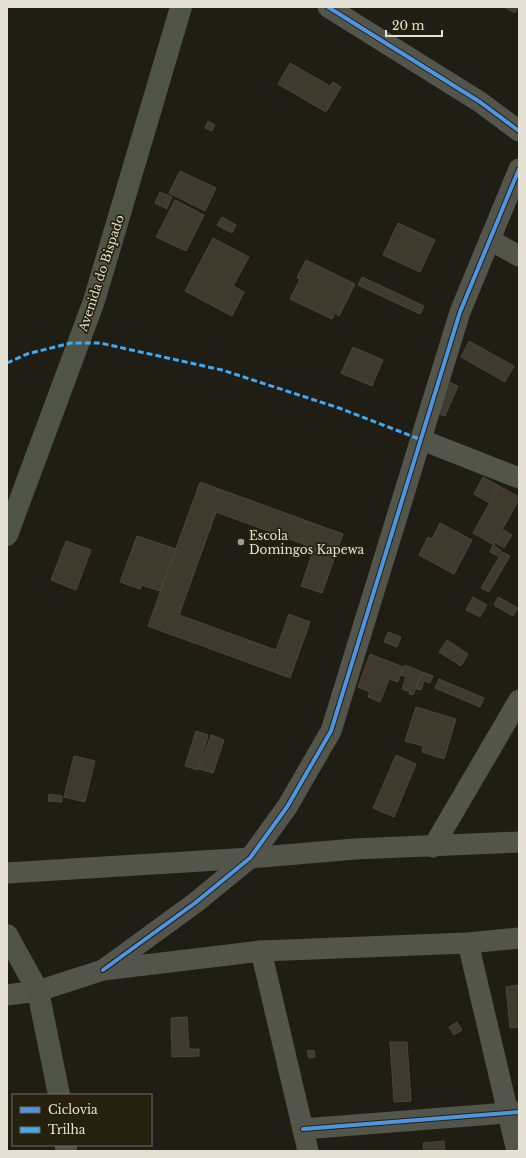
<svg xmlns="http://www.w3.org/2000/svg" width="526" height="1158" font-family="'Libre Baskerville',serif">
<rect width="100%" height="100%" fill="#201e14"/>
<g fill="#3f392e" stroke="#4a453e">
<path d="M 504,7 L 518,7 L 515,13 Z"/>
<path d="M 290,63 L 330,86 L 333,82 L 341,87 L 326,112 L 278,84 Z"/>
<path d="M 208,121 L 215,125 L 212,131 L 205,128 Z"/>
<path d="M 180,171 L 216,188 L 205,211 L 169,193 Z"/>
<path d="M 160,192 L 172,197 L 167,209 L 155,203 Z"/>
<path d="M 175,200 L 204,215 L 186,251 L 156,237 Z"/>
<path d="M 222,217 L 236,225 L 232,233 L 217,225 Z"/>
<path d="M 398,223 L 435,240 L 420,272 L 383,255 Z"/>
<path d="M 213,238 L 249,257 L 233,286 L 244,292 L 232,316 L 185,291 Z"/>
<path d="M 306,260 L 355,284 L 339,316 L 335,313 L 332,319 L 290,299 L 300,279 L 297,278 Z"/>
<path d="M 362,277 L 424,306 L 420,314 L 358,285 Z"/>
<path d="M 469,341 L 514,366 L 505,382 L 461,357 Z"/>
<path d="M 353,347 L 383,360 L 372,386 L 341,373 Z"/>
<path d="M 449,382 L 458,386 L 445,416 L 436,413 Z"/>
<path d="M 483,477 L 499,486 L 489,503 L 474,494 Z"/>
<path d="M 200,482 L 343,534 L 322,593 L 301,586 L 314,548 L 216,512 L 179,615 L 276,650 L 289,614 L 310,622 L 290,678 L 148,626 Z"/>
<path d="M 499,486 L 519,497 L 519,499 L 494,545 L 473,533 Z"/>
<path d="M 440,523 L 472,540 L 454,574 L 419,555 L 428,537 L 432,539 Z"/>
<path d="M 504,530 L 512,535 L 504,548 L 496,543 Z"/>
<path d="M 137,536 L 176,549 L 160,591 L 142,585 L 140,589 L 120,582 Z"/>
<path d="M 66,541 L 91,550 L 76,590 L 51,580 Z"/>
<path d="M 493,545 L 501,550 L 498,556 L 490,552 Z"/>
<path d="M 502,552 L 510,556 L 489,592 L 481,588 Z"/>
<path d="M 473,597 L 487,605 L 480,617 L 466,610 Z"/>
<path d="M 498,597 L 518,608 L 513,616 L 494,605 Z"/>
<path d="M 388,632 L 401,637 L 397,647 L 384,642 Z"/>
<path d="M 447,640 L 468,654 L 461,666 L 439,652 Z"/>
<path d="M 370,654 L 403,667 L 398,682 L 389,679 L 380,702 L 368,697 L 370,692 L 358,687 Z"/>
<path d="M 405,665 L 422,672 L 413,695 L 409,694 L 410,692 L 402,689 L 406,677 L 401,675 Z"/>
<path d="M 423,672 L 433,676 L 430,683 L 424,681 L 421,690 L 416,689 Z"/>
<path d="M 439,679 L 484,698 L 480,707 L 435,688 Z"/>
<path d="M 416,707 L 456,719 L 444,759 L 422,752 L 423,746 L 405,741 Z"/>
<path d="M 196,731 L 208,735 L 198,770 L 185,766 Z"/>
<path d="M 211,735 L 224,740 L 213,773 L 199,769 Z"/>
<path d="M 396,755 L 416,764 L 394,817 L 373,808 Z"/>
<path d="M 74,756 L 95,761 L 85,802 L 64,797 Z"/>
<path d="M 49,794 L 62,796 L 62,802 L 48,801 Z"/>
<path d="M 519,985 L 519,1027 L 510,1028 L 506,987 Z"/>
<path d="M 187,1017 L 189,1049 L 199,1049 L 199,1056 L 172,1057 L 171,1018 Z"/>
<path d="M 457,1022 L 462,1030 L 454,1035 L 449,1027 Z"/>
<path d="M 390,1042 L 407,1042 L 411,1101 L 394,1102 Z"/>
<path d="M 314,1050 L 315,1057 L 309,1058 L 307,1051 Z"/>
<path d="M 444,1141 L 445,1151 L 424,1151 L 423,1143 Z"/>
</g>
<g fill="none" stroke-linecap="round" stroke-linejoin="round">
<g stroke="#53554b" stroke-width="21">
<path d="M 328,7 L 480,102 L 519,131"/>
<path d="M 490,240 L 519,256"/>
<path d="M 422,440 L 519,478"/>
<path d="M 433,847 L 519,700"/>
<path d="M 7,873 L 250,858 L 355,849 L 519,842"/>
<path d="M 468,943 L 517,1151"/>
<path d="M 261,951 L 308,1151"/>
<path d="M 103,970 L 195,903 L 250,858 L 287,807 L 331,731 L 460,312 L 519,169"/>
<path d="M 7,995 L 38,991 L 103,970 L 261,951 L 468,943 L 519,938"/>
<path d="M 303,1129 L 519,1112"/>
</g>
<g stroke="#505447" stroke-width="22">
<path d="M 7,535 L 94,301 L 181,7"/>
<path d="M 7,935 L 38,991 L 59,1095"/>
<path d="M 66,1145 L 66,1151"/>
</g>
<path stroke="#3fa9f5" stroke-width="3" stroke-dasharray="6 3" stroke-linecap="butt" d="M 7,363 L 27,354 L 71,343 L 100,343 L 222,370 L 339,408 L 422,440"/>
<g stroke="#26210e" stroke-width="6">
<g id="cycleway">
<path d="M 328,7 L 480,102 L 519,131"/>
<path d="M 103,970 L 195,903 L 250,858 L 287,807 L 331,731 L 460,312 L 519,169"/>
<path d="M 303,1129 L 519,1112"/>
</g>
</g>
<use href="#cycleway" stroke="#4d94e3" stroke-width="4"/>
</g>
<circle fill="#9f9c91" stroke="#26210e" stroke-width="1.5" cx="241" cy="542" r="4"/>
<g text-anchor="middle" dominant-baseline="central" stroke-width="3.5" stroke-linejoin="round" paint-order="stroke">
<g font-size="12" fill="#e4e0d4" stroke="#26210e">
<text transform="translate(101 273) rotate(-72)">Avenida do Bispado</text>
</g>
<g font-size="12" fill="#e4e0d4" stroke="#26210e" text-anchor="start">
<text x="249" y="535">Escola<tspan x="249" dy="14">Domingos Kapewa</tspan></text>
</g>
</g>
<rect width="526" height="1158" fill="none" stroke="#e4e0d4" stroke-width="16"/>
<rect x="12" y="1094" width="140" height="52" fill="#26210e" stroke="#726d5d"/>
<rect x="20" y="1107" width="20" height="6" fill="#4d94e3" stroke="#726d5d"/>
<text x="48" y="1114" font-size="12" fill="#e4e0d4">Ciclovia</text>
<rect x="20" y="1127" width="20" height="6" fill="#3fa9f5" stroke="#726d5d"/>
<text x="48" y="1134" font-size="12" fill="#e4e0d4">Trilha</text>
<path d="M386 30v6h56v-6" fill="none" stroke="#e4e0d4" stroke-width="2"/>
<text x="392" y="30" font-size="12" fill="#e4e0d4" stroke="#26210e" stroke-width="3" paint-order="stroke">20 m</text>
</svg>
